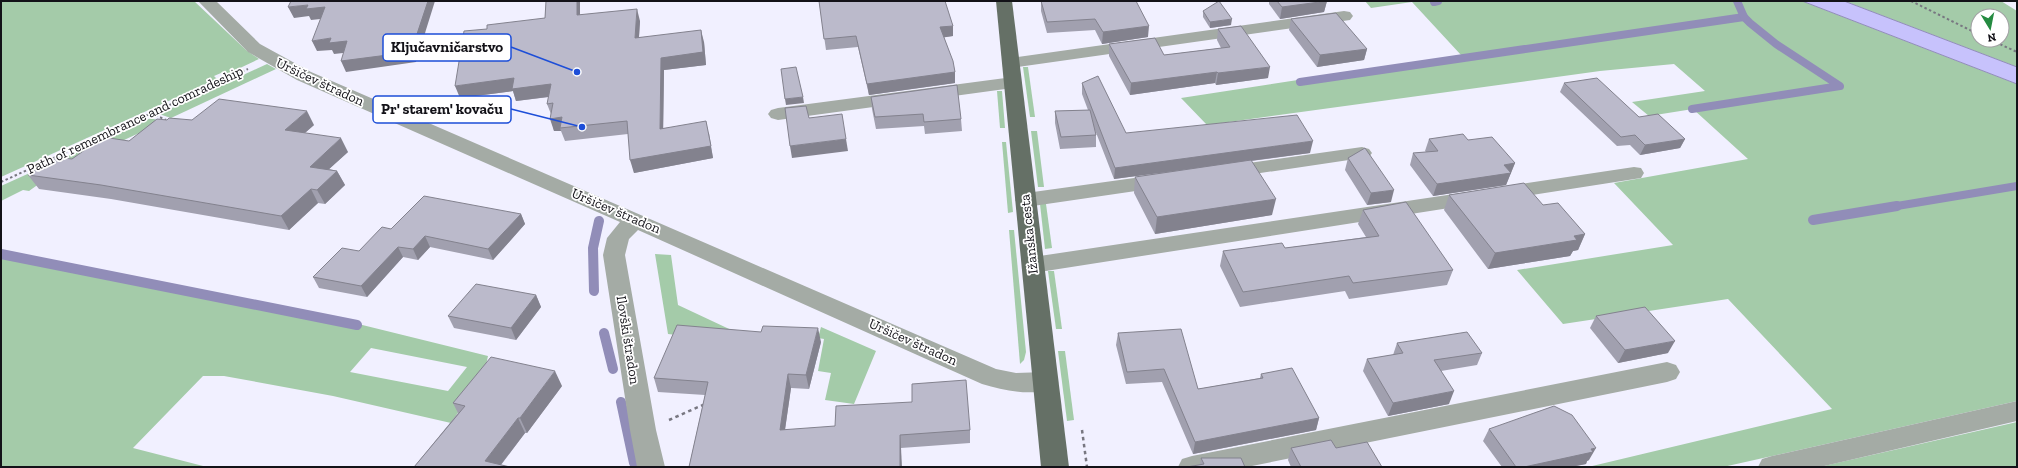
<svg xmlns="http://www.w3.org/2000/svg" width="2018" height="468" font-family="'Zilla Slab',serif">
<rect width="100%" height="100%" fill="#f1f0ff"/>
<g fill="#a4cba9" fill-rule="evenodd">
<path d="M 1,1 L 194,1 L 246,50 L 259,59 L 225,75 L 221,73 L 214,76 L 217,79 L 1,177 Z"/>
<path d="M 1365,1 L 1802,1 L 2017,84 L 2017,401 L 1723,467 L 1588,467 L 1832,409 L 1728,299 L 1563,324 L 1517,270 L 1673,245 L 1614,183 L 1748,159 L 1693,109 L 1649,116 L 1632,102 L 1705,91 L 1674,64 L 1600,71 L 1207,125 L 1181,98 L 1461,55 L 1412,2 L 1371,8 Z"/>
<path d="M 1844,1 L 2001,1 L 2017,11 L 2017,67 ZM 1978,16 L 2002,16 L 2002,40 L 1978,40 Z"/>
<path d="M 267,64 L 276,69 L 171,118 L 159,114 Z"/>
<path d="M 1023,67 L 1028,67 L 1035,117 L 1030,117 Z"/>
<path d="M 997,91 L 1002,91 L 1005,128 L 1000,128 Z"/>
<path d="M 151,118 L 163,122 L 57,171 L 29,191 L 23,190 L 1,201 L 1,186 Z"/>
<path d="M 1031,131 L 1037,131 L 1044,187 L 1038,187 Z"/>
<path d="M 1002,142 L 1006,142 L 1013,212 L 1008,213 Z"/>
<path d="M 1040,204 L 1046,204 L 1052,248 L 1045,249 Z"/>
<path d="M 1009,230 L 1014,230 L 1026,352 L 1024,360 L 1020,364 Z"/>
<path d="M 1,253 L 334,318 L 488,356 L 484,374 L 451,423 L 333,396 L 224,376 L 203,376 L 133,448 L 207,467 L 1,467 ZM 371,348 L 467,367 L 448,391 L 350,372 Z"/>
<path d="M 655,254 L 671,255 L 678,305 L 742,335 L 737,342 L 668,334 Z"/>
<path d="M 1048,271 L 1054,271 L 1062,329 L 1056,329 Z"/>
<path d="M 821,327 L 876,351 L 854,404 L 825,400 L 831,373 L 818,371 L 824,339 L 818,338 Z"/>
<path d="M 1058,351 L 1065,351 L 1074,420 L 1067,421 Z"/>
<path d="M 2017,422 L 2017,467 L 1819,467 Z"/>
</g>
<path fill="#c7c2fc" stroke="#918db8" d="M 1802,1 L 1844,1 L 2017,67 L 2017,84 Z"/>
<g fill="none" stroke-linecap="round" stroke-linejoin="round">
<g stroke="#918db8" stroke-width="8">
<path d="M 1434,2 L 1438,1"/>
<path d="M 1300,82 L 1744,17"/>
<path d="M 1692,109 L 1840,86 L 1776,44 L 1750,23 L 1744,17 L 1737,1"/>
<path d="M 1891,207 L 2017,186"/>
</g>
<g stroke="#918db8" stroke-width="10">
<path d="M 1813,220 L 1897,206"/>
<path d="M 1,254 L 357,325"/>
<path d="M 594,291 L 593,248 L 599,221"/>
<path d="M 604,333 L 613,369"/>
<path d="M 621,402 L 634,463"/>
</g>
<g stroke="#787781" stroke-width="2" stroke-dasharray="2.5 2.5" stroke-linecap="butt">
<path d="M 1911,1 L 1978,34"/>
<path d="M 1991,40 L 2017,52"/>
<path d="M 151,113 L 166,120"/>
<path d="M 1,182 L 248,69"/>
</g>
<g stroke="#787781" stroke-width="2.5" stroke-dasharray="3.5 3.5" stroke-linecap="butt">
<path d="M 669,420 L 705,404"/>
<path d="M 1082,430 L 1087,467"/>
</g>
<g fill="#a4aba5" fill-rule="evenodd">
<path d="M 198,1 L 216,1 L 260,44 L 311,72 L 996,369 L 1016,373 L 1045,372 L 1054,375 L 1058,382 L 1054,389 C 1030,396 1006,391 982,384 L 638,230 L 629,239 L 625,255 L 656,430 L 665,467 L 637,467 L 630,430 L 603,255 L 607,238 L 620,222 L 297,80 L 248,52 Z"/>
<path d="M 1344,11 L 1350,12 L 1353,16 L 1350,20 L 1011,68 L 1005,67 L 1002,63 L 1005,59 L 1011,58 Z"/>
<path d="M 1013,77 L 1020,79 L 1022,83 L 1020,87 L 778,120 L 771,118 L 768,114 L 771,110 L 778,108 Z"/>
<path d="M 1362,147 L 1369,149 L 1372,153 L 1369,157 L 1227,178 L 1220,177 L 1217,172 L 1220,167 L 1227,166 Z"/>
<path d="M 1634,167 L 1641,168 L 1644,173 L 1641,178 L 1033,273 L 1025,271 L 1022,265 L 1025,259 L 1033,257 Z"/>
<path d="M 1163,174 L 1170,176 L 1173,181 L 1170,186 L 1026,207 L 1018,205 L 1015,200 L 1018,195 L 1026,193 Z"/>
<path d="M 1667,362 L 1676,365 L 1680,372 L 1676,379 L 1667,382 L 1247,467 L 1178,467 L 1182,459 L 1192,456 Z"/>
<path d="M 2017,401 L 2017,421 L 1820,467 L 1758,467 L 1762,459 L 1772,456 Z"/>
</g>
<path fill="#657066" fill-rule="evenodd" d="M 996,1 L 1012,1 L 1069,467 L 1041,467 Z"/>
</g>
<g fill="#a1a0af">
<path d="M 546,1 L 580,1 L 580,15 L 640,21 L 639,37 L 704,42 L 706,65 L 664,70 L 663,128 L 709,133 L 713,158 L 634,173 L 628,134 L 565,141 L 561,131 L 554,131 L 551,114 L 547,104 L 549,97 L 516,101 L 513,91 L 460,98 L 487,29 L 545,18 Z"/>
<path d="M 819,1 L 953,26 L 953,36 L 944,37 L 955,72 L 955,83 L 869,95 L 858,47 L 826,50 Z"/>
<path d="M 1041,1 L 1136,1 L 1148,37 L 1102,44 L 1095,30 L 1047,33 L 1041,11 Z"/>
<path d="M 1269,1 L 1327,1 L 1324,12 L 1280,19 L 1269,4 Z"/>
<path d="M 1203,11 L 1231,25 L 1210,28 L 1203,17 Z"/>
<path d="M 1291,19 L 1367,49 L 1364,60 L 1317,67 L 1289,30 Z"/>
<path d="M 1218,29 L 1268,78 L 1216,85 L 1215,83 L 1130,95 L 1109,56 L 1109,44 L 1164,55 L 1221,48 L 1217,40 Z"/>
<path d="M 1082,83 L 1126,133 L 1310,153 L 1251,161 L 1272,215 L 1155,234 L 1134,193 L 1135,177 L 1159,173 L 1114,179 L 1095,130 L 1096,135 L 1096,147 L 1060,149 L 1055,123 L 1055,111 L 1088,110 L 1082,94 Z"/>
<path d="M 1564,83 L 1639,117 L 1685,139 L 1680,148 L 1640,155 L 1630,145 L 1617,146 L 1560,92 Z"/>
<path d="M 871,97 L 961,119 L 962,131 L 925,134 L 924,126 L 876,129 L 872,109 Z"/>
<path d="M 167,120 L 314,125 L 305,133 L 348,152 L 329,169 L 337,171 L 345,185 L 325,204 L 318,203 L 289,230 L 111,199 L 39,189 L 28,175 L 72,159 L 129,141 Z"/>
<path d="M 1429,139 L 1468,140 L 1515,163 L 1506,185 L 1433,196 L 1410,165 L 1413,153 L 1426,152 L 1425,151 Z"/>
<path d="M 1348,158 L 1391,202 L 1367,205 L 1345,170 Z"/>
<path d="M 1449,195 L 1543,205 L 1585,234 L 1578,250 L 1573,251 L 1570,256 L 1488,269 L 1444,210 Z"/>
<path d="M 1363,210 L 1453,270 L 1447,285 L 1349,299 L 1345,291 L 1240,307 L 1220,266 L 1223,251 L 1285,248 L 1366,237 L 1358,224 Z"/>
<path d="M 521,214 L 525,224 L 493,260 L 430,247 L 418,260 L 403,257 L 367,297 L 319,288 L 313,277 L 359,251 L 391,229 Z"/>
<path d="M 536,295 L 541,307 L 516,340 L 454,328 L 448,316 Z"/>
<path d="M 1596,316 L 1668,353 L 1618,363 L 1590,328 Z"/>
<path d="M 1118,333 L 1198,389 L 1260,378 L 1261,374 L 1319,418 L 1316,430 L 1193,454 L 1162,382 L 1126,384 L 1116,345 Z"/>
<path d="M 821,342 L 809,389 L 791,388 L 785,430 L 970,430 L 970,443 L 901,448 L 689,467 L 705,395 L 658,392 L 654,378 Z"/>
<path d="M 1397,343 L 1482,353 L 1477,365 L 1441,371 L 1449,404 L 1388,416 L 1363,371 L 1367,359 L 1393,355 Z"/>
<path d="M 562,386 L 527,433 L 525,433 L 501,465 L 414,467 L 458,413 L 453,403 Z"/>
<path d="M 1489,429 L 1589,460 L 1587,461 L 1586,464 L 1571,467 L 1502,467 L 1483,441 Z"/>
<path d="M 1291,448 L 1336,448 L 1382,467 L 1291,467 L 1288,460 Z"/>
<path d="M 1201,458 L 1245,467 L 1200,464 Z"/>
</g>
<g fill="#83828e">
<path d="M 428,1 L 435,1 L 416,62 L 346,72 L 341,61 Z"/>
<path d="M 577,1 L 580,1 L 580,27 L 577,15 Z"/>
<path d="M 1327,1 L 1324,12 L 1280,19 L 1282,7 Z"/>
<path d="M 308,5 L 325,7 L 330,18 L 311,20 L 309,16 L 294,18 L 288,7 Z"/>
<path d="M 637,9 L 640,21 L 638,50 L 635,38 Z"/>
<path d="M 1232,19 L 1231,25 L 1210,28 L 1210,22 Z"/>
<path d="M 953,26 L 953,36 L 940,38 L 940,27 Z"/>
<path d="M 1149,26 L 1148,37 L 1102,44 L 1103,32 Z"/>
<path d="M 701,30 L 704,42 L 706,65 L 664,70 L 663,141 L 660,129 L 661,58 Z"/>
<path d="M 331,38 L 347,41 L 352,52 L 334,54 L 332,50 L 317,51 L 312,41 Z"/>
<path d="M 1367,49 L 1364,60 L 1317,67 L 1320,55 Z"/>
<path d="M 1270,67 L 1268,78 L 1216,85 L 1218,73 Z"/>
<path d="M 955,72 L 955,83 L 869,95 L 867,84 Z"/>
<path d="M 1217,72 L 1215,83 L 1130,95 L 1131,83 Z"/>
<path d="M 514,78 L 551,84 L 555,96 L 516,101 L 513,91 L 460,98 L 455,86 Z"/>
<path d="M 803,97 L 804,103 L 786,105 L 785,99 Z"/>
<path d="M 307,111 L 314,125 L 292,144 L 285,130 Z"/>
<path d="M 562,117 L 560,128 L 561,131 L 554,131 L 550,119 Z"/>
<path d="M 706,121 L 713,158 L 634,173 L 630,160 Z"/>
<path d="M 341,138 L 348,152 L 317,180 L 310,167 Z"/>
<path d="M 846,139 L 848,151 L 792,158 L 790,146 Z"/>
<path d="M 1685,139 L 1680,148 L 1640,155 L 1645,145 Z"/>
<path d="M 1313,141 L 1310,153 L 1114,179 L 1115,168 Z"/>
<path d="M 1515,163 L 1506,185 L 1433,196 L 1437,184 L 1504,165 Z"/>
<path d="M 337,171 L 345,185 L 325,204 L 317,190 Z"/>
<path d="M 311,189 L 318,203 L 289,230 L 281,216 Z"/>
<path d="M 1394,190 L 1391,202 L 1367,205 L 1371,193 Z"/>
<path d="M 1276,199 L 1272,215 L 1155,234 L 1157,217 Z"/>
<path d="M 521,214 L 525,224 L 493,260 L 488,249 Z"/>
<path d="M 1585,234 L 1578,250 L 1573,251 L 1570,256 L 1488,269 L 1495,253 L 1574,236 Z"/>
<path d="M 425,236 L 430,247 L 418,260 L 413,249 Z"/>
<path d="M 398,247 L 403,257 L 367,297 L 361,286 Z"/>
<path d="M 536,295 L 541,307 L 516,340 L 511,328 Z"/>
<path d="M 818,328 L 821,342 L 809,389 L 806,375 Z"/>
<path d="M 1675,341 L 1668,353 L 1618,363 L 1625,350 Z"/>
<path d="M 555,371 L 562,386 L 527,433 L 520,418 Z"/>
<path d="M 788,374 L 791,388 L 783,443 L 780,430 Z"/>
<path d="M 1454,391 L 1449,404 L 1388,416 L 1393,403 Z"/>
<path d="M 518,418 L 525,433 L 499,467 L 485,461 Z"/>
<path d="M 1319,418 L 1316,430 L 1193,454 L 1195,442 Z"/>
<path d="M 900,435 L 901,448 L 902,467 L 900,467 Z"/>
<path d="M 1596,448 L 1589,460 L 1587,461 L 1586,464 L 1571,467 L 1524,467 Z"/>
</g>
<g fill="#bbbacb" stroke="#83828e">
<path d="M 291,1 L 428,1 L 411,52 L 341,61 L 347,41 L 329,43 L 331,38 L 312,41 L 325,7 L 306,9 L 308,5 L 288,7 Z"/>
<path d="M 546,1 L 577,1 L 577,15 L 637,9 L 635,38 L 701,30 L 703,52 L 661,58 L 660,129 L 706,121 L 711,146 L 630,160 L 627,121 L 560,128 L 562,117 L 550,119 L 553,103 L 547,104 L 551,84 L 512,89 L 514,78 L 455,86 L 464,31 L 487,29 L 487,25 L 545,18 Z"/>
<path d="M 819,1 L 945,1 L 953,26 L 940,27 L 953,61 L 955,72 L 867,84 L 856,36 L 824,39 Z"/>
<path d="M 1041,1 L 1136,1 L 1149,26 L 1103,32 L 1095,19 L 1047,22 Z"/>
<path d="M 1219,1 L 1232,19 L 1210,22 L 1203,11 Z"/>
<path d="M 1277,1 L 1327,1 L 1282,7 Z"/>
<path d="M 1336,13 L 1367,49 L 1320,55 L 1291,19 Z"/>
<path d="M 1241,26 L 1270,67 L 1218,73 L 1217,72 L 1131,83 L 1109,44 L 1155,38 L 1164,55 L 1230,47 L 1218,29 Z"/>
<path d="M 796,67 L 803,97 L 785,99 L 781,69 Z"/>
<path d="M 1098,76 L 1126,133 L 1297,115 L 1313,141 L 1115,168 L 1082,83 Z"/>
<path d="M 1597,78 L 1639,117 L 1658,114 L 1685,139 L 1645,145 L 1635,135 L 1621,137 L 1564,83 Z"/>
<path d="M 957,85 L 961,119 L 924,122 L 923,114 L 875,117 L 871,97 Z"/>
<path d="M 219,99 L 307,111 L 285,130 L 341,138 L 310,167 L 337,171 L 317,190 L 311,189 L 281,216 L 101,185 L 28,175 L 54,157 L 72,159 L 103,137 L 129,141 L 157,119 L 167,120 L 169,118 L 192,120 Z"/>
<path d="M 806,106 L 809,118 L 842,114 L 846,139 L 790,146 L 785,108 Z"/>
<path d="M 1090,110 L 1096,135 L 1061,137 L 1055,111 Z"/>
<path d="M 1463,134 L 1468,140 L 1492,137 L 1515,163 L 1504,165 L 1511,173 L 1437,184 L 1413,153 L 1438,151 L 1429,139 Z"/>
<path d="M 1365,148 L 1394,190 L 1371,193 L 1348,158 Z"/>
<path d="M 1251,160 L 1276,199 L 1157,217 L 1135,177 Z"/>
<path d="M 1524,183 L 1543,205 L 1558,203 L 1585,234 L 1574,236 L 1577,240 L 1495,253 L 1449,195 Z"/>
<path d="M 424,196 L 521,214 L 488,249 L 425,236 L 413,249 L 398,247 L 361,286 L 313,277 L 342,248 L 359,251 L 382,227 L 391,229 Z"/>
<path d="M 1406,202 L 1453,270 L 1353,283 L 1349,276 L 1243,292 L 1223,251 L 1282,243 L 1285,248 L 1379,236 L 1363,210 Z"/>
<path d="M 476,284 L 536,295 L 511,328 L 448,316 Z"/>
<path d="M 1645,307 L 1675,341 L 1625,350 L 1596,316 Z"/>
<path d="M 677,325 L 761,332 L 763,326 L 818,328 L 806,375 L 788,374 L 780,430 L 835,426 L 836,406 L 912,402 L 912,384 L 966,380 L 970,430 L 900,435 L 900,467 L 689,467 L 708,382 L 654,378 Z"/>
<path d="M 1181,329 L 1198,389 L 1263,378 L 1261,374 L 1292,368 L 1319,418 L 1195,442 L 1164,369 L 1127,372 L 1118,333 Z"/>
<path d="M 1467,332 L 1482,353 L 1434,360 L 1454,391 L 1393,403 L 1367,359 L 1403,353 L 1397,343 Z"/>
<path d="M 491,357 L 555,371 L 520,418 L 518,418 L 485,461 L 510,467 L 414,467 L 465,406 L 453,403 Z"/>
<path d="M 1554,406 L 1572,415 L 1596,448 L 1591,449 L 1593,452 L 1524,467 L 1516,467 L 1489,429 Z"/>
<path d="M 1331,440 L 1336,448 L 1367,442 L 1382,467 L 1301,467 L 1291,448 Z"/>
<path d="M 1201,458 L 1241,458 L 1245,467 L 1187,467 L 1204,464 Z"/>
</g>
<g text-anchor="middle" dominant-baseline="central" stroke-width="3.5" stroke-linejoin="round" paint-order="stroke">
<g font-size="14" fill="#131218" stroke="#fff">
<text transform="translate(320 82) rotate(25)">Uršičev štradon</text>
<text transform="translate(135 120) rotate(-25)">Path of remembrance and comradeship</text>
<text transform="translate(616 211) rotate(23)">Uršičev štradon</text>
<text transform="translate(1029 234) rotate(-96)">Ižanska cesta</text>
<text transform="translate(628 340) rotate(81)">Ilovški štradon</text>
<text transform="translate(913 342) rotate(24)">Uršičev štradon</text>
</g>
</g>
<path fill="none" stroke="#1d4ed8" stroke-width="1.5" d="M577 72L511 47M582 127L511 109"/>
<g fill="#1d4ed8" stroke="#fff" stroke-width="1.5">
<circle cx="577" cy="72" r="4"/>
<circle cx="582" cy="127" r="4"/>
</g>
<g fill="#fff" stroke="#1d4ed8" stroke-width="1.5">
<rect x="383" y="34" width="128" height="27" rx="4"/>
<rect x="373" y="96" width="138" height="27" rx="4"/>
</g>
<g font-size="15" text-anchor="middle" font-weight="bold" fill="#131218">
<text x="447" y="52">Ključavničarstvo</text>
<text x="442" y="114">Pr' starem' kovaču</text>
</g>
<rect width="2018" height="468" fill="none" stroke="#131218" stroke-width="4"/>
<g transform="translate(1990 28) rotate(170)"><circle r="19" fill="#ffffff" stroke="#a1a0a3"/>
<path d="M0-3L7 15L0 10L-7 15Z" fill="#258b41"/>
<text y="-6" font-size="11" font-weight="bold" text-anchor="middle" fill="#131218">N</text>
</g>
</svg>
